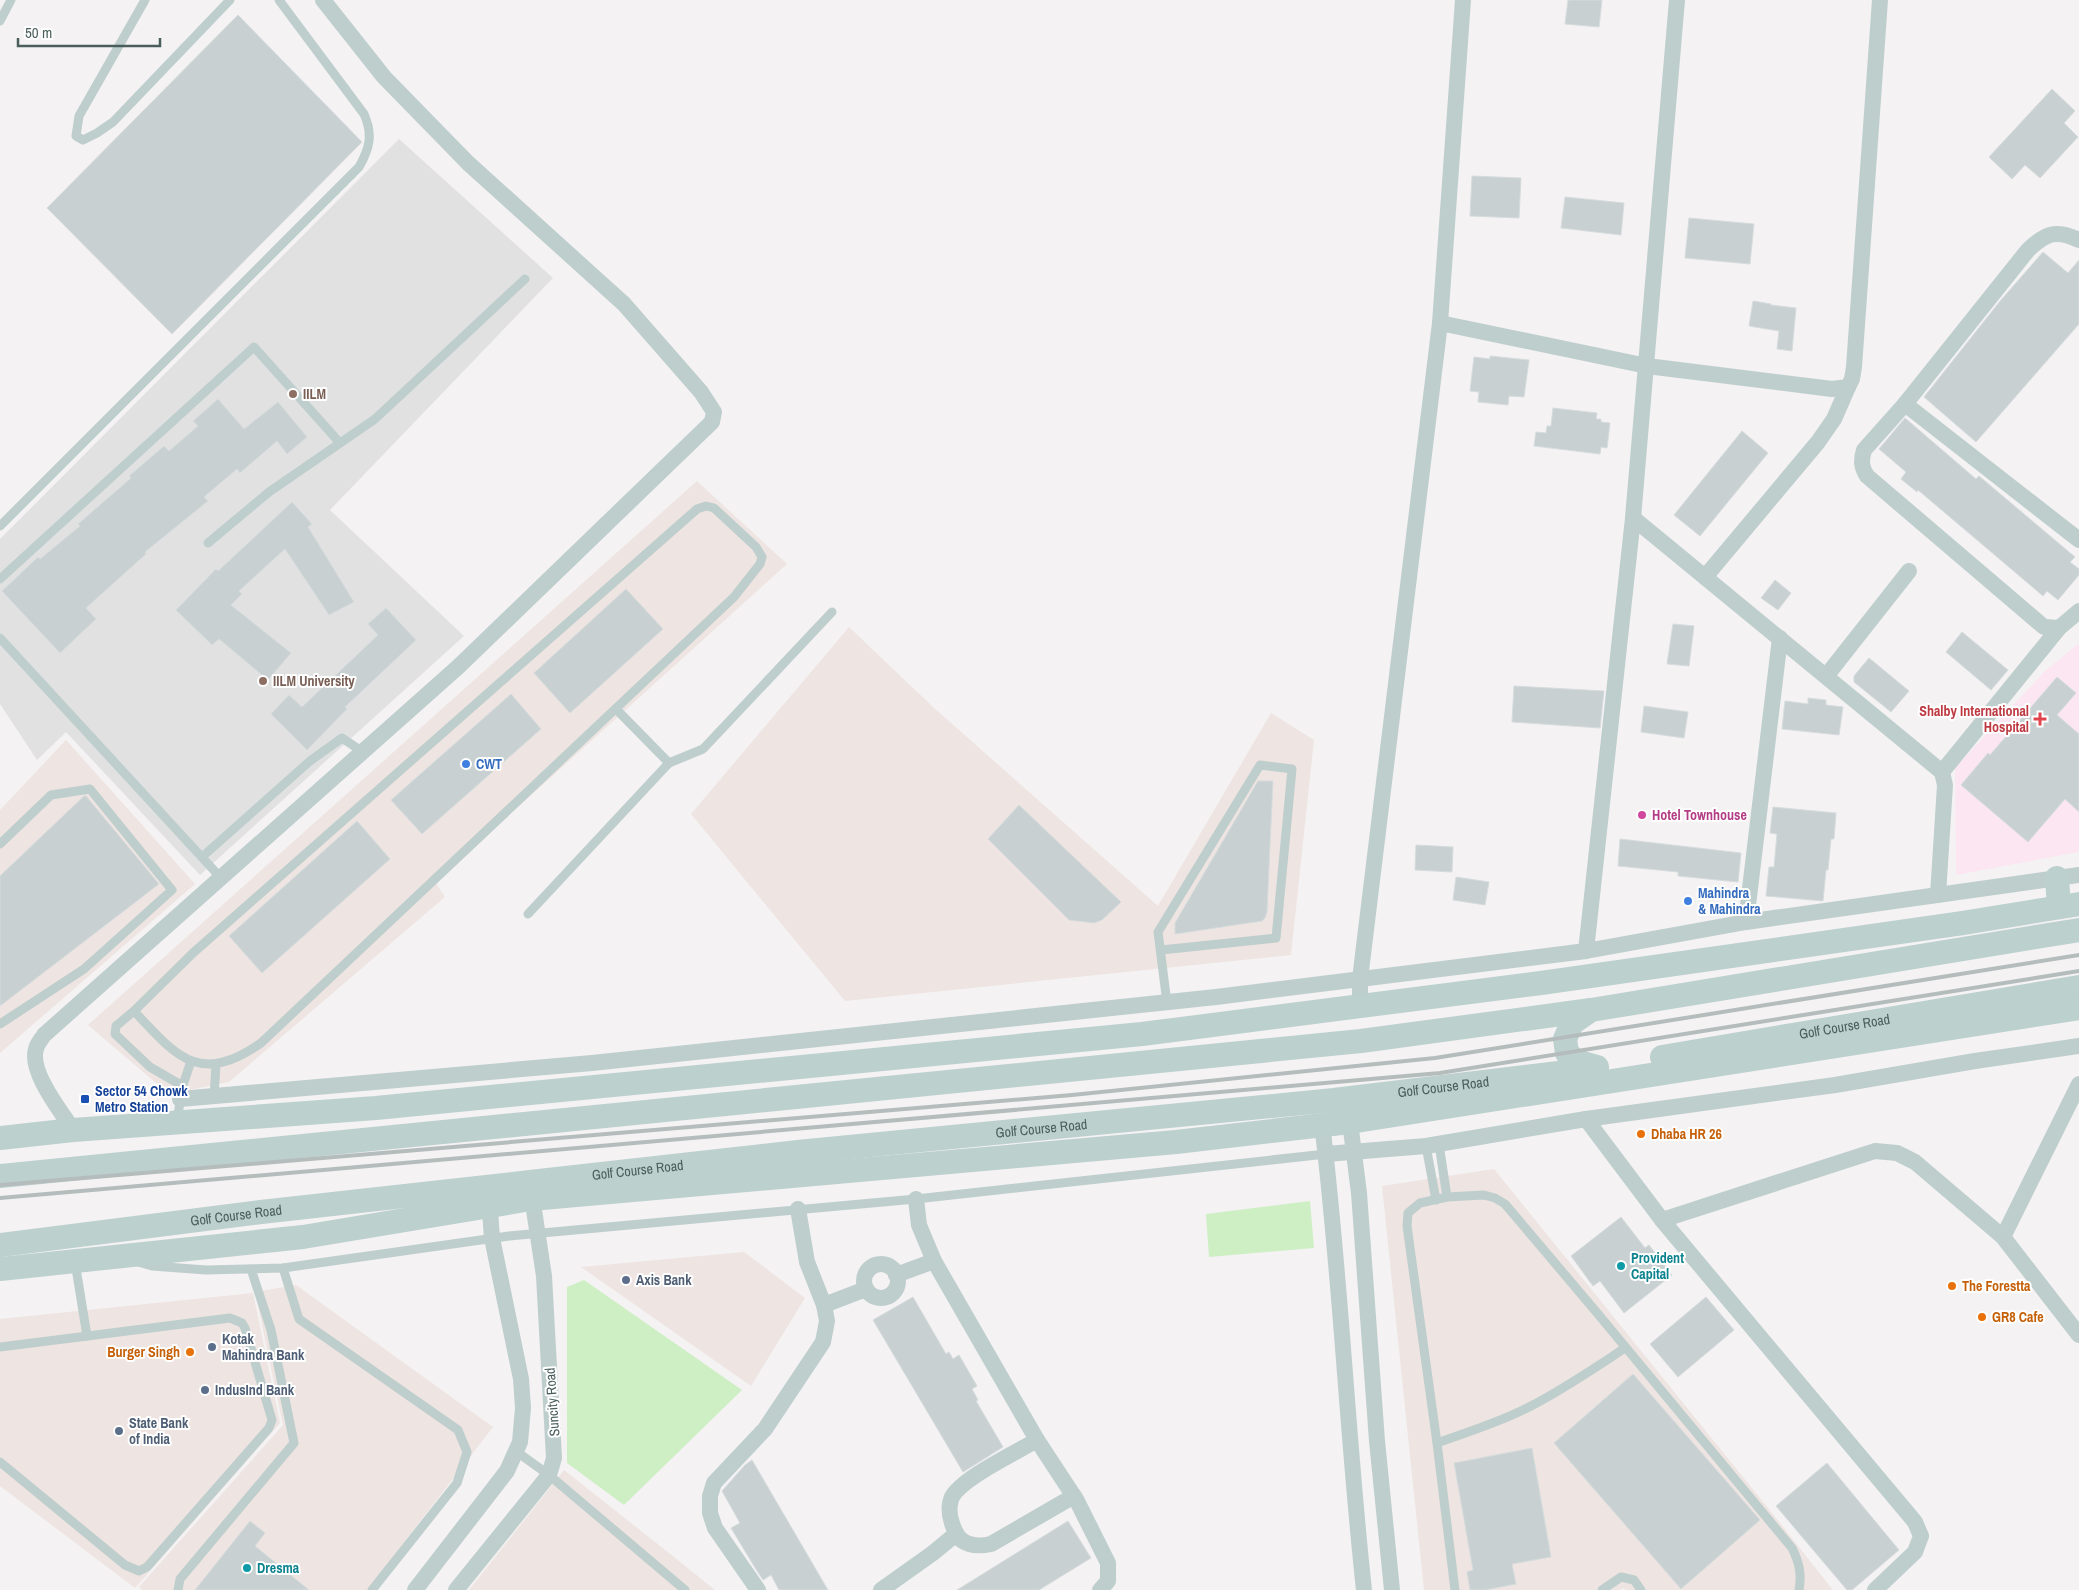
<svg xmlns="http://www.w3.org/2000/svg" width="2079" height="1590" font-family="'Archivo Narrow',sans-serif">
<rect width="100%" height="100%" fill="#f4f2f3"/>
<g fill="#eee4e2">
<path d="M 697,481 L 787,564 L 435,882 L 445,897 L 229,1082 L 169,1094 L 88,1025 Z"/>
<path d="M 849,627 L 933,707 L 1158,906 L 1271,713 L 1314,740 L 1291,955 L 845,1001 L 691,814 Z"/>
<path d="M 66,740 L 195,884 L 0,1053 L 0,810 Z"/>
<path d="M 1494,1169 L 1764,1503 L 1833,1590 L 1625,1590 L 1623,1588 L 1620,1590 L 1424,1590 L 1382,1186 Z"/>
<path d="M 744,1252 L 805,1298 L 751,1386 L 581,1267 Z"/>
<path d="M 296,1285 L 493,1427 L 367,1590 L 142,1590 L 139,1587 L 283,1425 L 255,1292 Z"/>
<path d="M 253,1293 L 280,1423 L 135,1588 L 0,1486 L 0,1319 Z"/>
<path d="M 564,1470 L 669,1553 L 715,1590 L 469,1590 Z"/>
</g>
<path fill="#e2e1e2" d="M 399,139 L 553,278 L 330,510 L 464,636 L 200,875 L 66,732 L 37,760 L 0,704 L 0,539 Z"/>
<path fill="#fbe6f1" d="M 2079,643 L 2079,852 L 1956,875 L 1955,768 L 2045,671 Z"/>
<g fill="#ceefc4">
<path d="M 1310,1201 L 1314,1248 L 1209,1257 L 1206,1214 Z"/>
<path d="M 584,1280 L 742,1390 L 624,1505 L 567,1463 L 567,1287 Z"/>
</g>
<g fill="#c9d0d1" stroke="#d6dcdd">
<path d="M 1568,0 L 1602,0 L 1599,27 L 1565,24 Z"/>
<path d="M 238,15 L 362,142 L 172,334 L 47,208 Z"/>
<path d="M 2052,89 L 2075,111 L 2064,123 L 2078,137 L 2040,178 L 2025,165 L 2012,179 L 1989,157 Z"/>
<path d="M 1472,176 L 1521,178 L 1519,218 L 1470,216 Z"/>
<path d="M 1565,197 L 1624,203 L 1621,235 L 1561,228 Z"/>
<path d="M 1689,218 L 1754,224 L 1750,264 L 1685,258 Z"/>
<path d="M 2043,252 L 2068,273 L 2079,260 L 2079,324 L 1976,442 L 1924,397 L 2001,300 Z"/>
<path d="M 1753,301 L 1771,304 L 1771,305 L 1796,308 L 1792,351 L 1777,349 L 1779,331 L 1749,326 Z"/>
<path d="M 1490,356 L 1529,360 L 1524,397 L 1509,396 L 1508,405 L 1478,402 L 1479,392 L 1470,391 L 1474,357 L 1490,359 Z"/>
<path d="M 218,399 L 244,429 L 278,402 L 307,437 L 287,454 L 277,441 L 240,473 L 237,469 L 204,497 L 208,501 L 145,552 L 146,554 L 86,608 L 96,619 L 60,653 L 2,591 L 38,557 L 40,559 L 80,526 L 78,524 L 131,478 L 129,476 L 164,446 L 169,451 L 198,426 L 193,421 Z"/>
<path d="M 1553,408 L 1597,413 L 1596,419 L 1601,419 L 1601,422 L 1610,423 L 1607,448 L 1601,447 L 1600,454 L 1534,446 L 1536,432 L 1546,433 L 1547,426 L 1551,426 Z"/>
<path d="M 1905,418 L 1976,479 L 1979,476 L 2075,557 L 2070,562 L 2079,569 L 2079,575 L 2058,600 L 2047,591 L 2043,596 L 1918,490 L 1917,492 L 1901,479 L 1906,472 L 1879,449 Z"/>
<path d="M 1742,431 L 1768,453 L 1700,536 L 1674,515 Z"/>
<path d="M 292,502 L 312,524 L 308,527 L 354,602 L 329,615 L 285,549 L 239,591 L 242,594 L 231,605 L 291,653 L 268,680 L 219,639 L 212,645 L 176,610 L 216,569 L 218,571 Z"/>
<path d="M 1775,580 L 1791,593 L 1778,610 L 1761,598 Z"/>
<path d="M 626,589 L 663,629 L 570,713 L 534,673 Z"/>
<path d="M 386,608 L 416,640 L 345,707 L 347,709 L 307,750 L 271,714 L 289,695 L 302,707 L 378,635 L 368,624 Z"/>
<path d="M 1673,624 L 1694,626 L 1689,666 L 1667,664 Z"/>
<path d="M 1962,632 L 2008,670 L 1991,690 L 1946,652 Z"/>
<path d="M 1869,658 L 1909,691 L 1891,712 L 1854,682 L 1854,676 Z"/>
<path d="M 2057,677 L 2076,693 L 2057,715 L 2079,734 L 2079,812 L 2065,799 L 2028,842 L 1961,785 L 1988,753 L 1990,755 Z"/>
<path d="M 1514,686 L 1604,691 L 1600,728 L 1512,722 Z"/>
<path d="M 511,694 L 541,729 L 422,834 L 391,800 Z"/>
<path d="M 1808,698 L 1826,700 L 1826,705 L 1843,707 L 1839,735 L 1782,729 L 1785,701 L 1808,704 Z"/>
<path d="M 1644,706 L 1688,712 L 1684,738 L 1641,732 Z"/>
<path d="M 1258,781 L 1273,781 L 1267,912 L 1265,918 L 1262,921 L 1175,934 L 1175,923 Z"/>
<path d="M 84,796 L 86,796 L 159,884 L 0,1006 L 0,876 Z"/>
<path d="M 1019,805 L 1121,902 L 1102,920 L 1094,923 L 1069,920 L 988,839 Z"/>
<path d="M 1773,807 L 1836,813 L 1834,839 L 1831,839 L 1828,870 L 1826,870 L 1823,901 L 1766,896 L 1769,867 L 1774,867 L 1777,834 L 1770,833 Z"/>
<path d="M 357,821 L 390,859 L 262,973 L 229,936 Z"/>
<path d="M 1620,839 L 1741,853 L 1738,882 L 1678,876 L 1678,872 L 1618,866 Z"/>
<path d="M 1416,845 L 1453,847 L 1452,872 L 1415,870 Z"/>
<path d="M 1456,877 L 1489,882 L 1485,905 L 1453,900 Z"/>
<path d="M 1621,1217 L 1645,1248 L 1649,1245 L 1672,1275 L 1624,1313 L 1600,1281 L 1593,1286 L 1571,1256 Z"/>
<path d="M 913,1297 L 946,1354 L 949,1352 L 953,1359 L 959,1355 L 977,1386 L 972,1389 L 978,1400 L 976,1401 L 1003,1447 L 963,1472 L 873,1320 Z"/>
<path d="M 1706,1297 L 1734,1330 L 1678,1377 L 1650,1344 Z"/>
<path d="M 1633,1374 L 1760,1520 L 1681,1589 L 1554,1443 Z"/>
<path d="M 1532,1448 L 1551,1557 L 1512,1564 L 1516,1584 L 1485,1590 L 1470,1590 L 1467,1572 L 1473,1570 L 1454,1463 Z"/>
<path d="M 752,1460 L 828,1590 L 779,1590 L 771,1575 L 763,1580 L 754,1566 L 731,1528 L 740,1523 L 722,1491 L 745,1465 Z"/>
<path d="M 1827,1463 L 1899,1550 L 1852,1590 L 1847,1590 L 1776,1506 Z"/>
<path d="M 250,1521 L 265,1533 L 255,1546 L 309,1590 L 195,1590 Z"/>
<path d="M 1068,1521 L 1091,1558 L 1039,1590 L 957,1590 Z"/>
</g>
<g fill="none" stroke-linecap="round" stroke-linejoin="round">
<g stroke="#bececc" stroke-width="9">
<path d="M 145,0 L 79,116 L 76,136 L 83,140 L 97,133 L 113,122 L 230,0"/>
<path d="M 0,21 L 11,0"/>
<path d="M 0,526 L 359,167 C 370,148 373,134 364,114 L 279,0"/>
<path d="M 208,543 L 269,492 L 375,419 L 525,279"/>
<path d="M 0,579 L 254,347 L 340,443"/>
<path d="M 0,638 L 221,878"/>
<path d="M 616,709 L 669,763 L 703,749 L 832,612"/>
<path d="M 0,844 L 51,795 L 90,789 L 172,890 L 84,969 L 0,1024"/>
<path d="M 202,857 L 310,761 L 342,738 L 363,752"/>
<path d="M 528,914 L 669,763"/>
<path d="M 1161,950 L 1276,938 L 1292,769 L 1260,765 L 1158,932 L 1167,1003"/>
<path d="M 134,1011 C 177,1057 199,1086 261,1043 L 734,597 L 760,564 L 762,557 L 756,547 L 714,508 L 706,506 L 697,509 L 193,953 L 134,1011 L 116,1026 L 115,1034 L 150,1067 L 181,1085 L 182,1088 L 177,1122"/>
<path d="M 182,1088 L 191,1061"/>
<path d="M 214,1097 L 216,1064"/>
<path d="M 1439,1144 L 1447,1197"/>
<path d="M 1426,1146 L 1436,1200"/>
<path d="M 75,1262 L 87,1336"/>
<path d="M 138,1262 L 152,1266 L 206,1270 L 283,1268 L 509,1236 L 916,1199 L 1326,1154"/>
<path d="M 283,1268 L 299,1319 L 458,1430 L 467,1452 L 457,1483 L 372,1590"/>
<path d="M 0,1347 L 230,1318 L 242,1323 L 245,1328 L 272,1420 L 269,1428 L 147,1567 L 139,1571 L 125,1565 L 0,1462"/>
<path d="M 1437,1443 C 1467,1432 1498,1423 1527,1408 C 1561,1391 1593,1369 1625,1348"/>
<path d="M 517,1452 L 549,1475 L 685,1590"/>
<path d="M 178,1590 L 180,1579 L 294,1443 L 271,1330 L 251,1269"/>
<path d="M 1455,1590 L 1437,1443 L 1407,1226 L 1408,1213 L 1420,1203 L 1447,1197 L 1484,1195 L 1495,1198 L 1505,1204 L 1598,1314 L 1792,1548 C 1799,1562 1802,1574 1799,1590"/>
<path d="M 1602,1590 L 1621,1577 L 1634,1580 L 1641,1590"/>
</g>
<g stroke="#bececc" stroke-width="16">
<path d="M 2079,240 C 2056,229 2046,233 2028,250 L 1905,404 L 1864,450 C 1861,460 1861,467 1867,476 L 2044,627 L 2059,628 L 2079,611"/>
<path d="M 1440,323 L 1647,366 L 1832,389 L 1848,387 L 1852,379 L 1854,367 L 1880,0"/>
<path d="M 1905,404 L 2079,540"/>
<path d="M 1633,518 L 1942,772 L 1945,785 L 1938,895"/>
<path d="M 1705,577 L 1818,442 L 1834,419 L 1848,387"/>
<path d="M 1827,675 L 1909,571"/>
<path d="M 1942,772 L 2059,628"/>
<path d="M 1746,922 L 1780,638"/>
<path d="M 1586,951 L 1633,518 L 1677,0"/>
<path d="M 1360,1006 L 1360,979 L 1440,323 L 1463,0"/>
<path d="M 180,1099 L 592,1063 L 1216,997 L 1586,951 L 1746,922 L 2079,875"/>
<path d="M 1586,1119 L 1662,1220 L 1915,1522 L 1921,1536 L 1915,1552 L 1875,1590"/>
<path d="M 1350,1122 L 1359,1193 L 1377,1441 L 1392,1590"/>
<path d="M 1322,1124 C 1341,1279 1347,1435 1364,1590"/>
<path d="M 73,1130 C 61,1111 29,1072 36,1049 C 37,1044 41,1040 44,1035 L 458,667 L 712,422 L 714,412 L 701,392 L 624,304 L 468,163 L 384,77 L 323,0"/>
<path d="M 1326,1154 L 1426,1146 L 1586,1119 L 1835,1085 L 1975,1061 L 2079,1046"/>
<path d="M 916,1199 L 919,1225 L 934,1261 L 1037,1440 L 1077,1501 L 1108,1563 L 1108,1581 L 1100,1590"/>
<path d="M 1662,1220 L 1875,1151 L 1897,1153 L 1915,1162 L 2003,1237 L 2079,1335"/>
<path d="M 2003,1237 L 2079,1084"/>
<circle cx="881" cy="1281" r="17"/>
<path d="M 896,1275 L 934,1261"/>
<path d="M 824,1305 L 866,1289"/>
<path d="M 1037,1440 C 1017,1452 962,1478 952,1497 C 947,1508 950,1520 955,1531 C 961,1546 977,1547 991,1544 L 1074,1496"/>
<path d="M 415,1590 L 507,1471 L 520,1442 L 523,1408 L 521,1379 L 492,1238 L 489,1198"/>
<path d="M 456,1590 L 549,1475 L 554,1458 L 544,1276 L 531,1190"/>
<path d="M 758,1590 L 715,1528 L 710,1513 L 710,1496 L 714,1483 L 765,1429 L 823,1342 L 827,1321 L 824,1305 L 807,1262 L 798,1209"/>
<path d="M 881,1590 L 933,1553 L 956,1534"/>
</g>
<g stroke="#bcd0ce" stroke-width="24">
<path d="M 2057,878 L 2059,907"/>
<path d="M 1591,1010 L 1572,1023 L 1565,1039 L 1567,1053 L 1576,1061 L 1597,1067"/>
<path id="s1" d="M 1662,1057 L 2079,987"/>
<path d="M 0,1138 L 73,1130 L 376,1108 L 1142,1034 L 1541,983 L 1963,923 L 2079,904"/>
<path d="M 0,1176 L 1361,1041 L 1591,1010 L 2079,930"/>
<path id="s2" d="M 0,1245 L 261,1212 L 530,1182 L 798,1152 L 1334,1100 L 1592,1069"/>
<path d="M 0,1269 L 303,1237 L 531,1199 L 1176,1142 L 1350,1122 L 2079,1008"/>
</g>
<g stroke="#b5bcbc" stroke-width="4">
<path d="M 0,1185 L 1072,1095 L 1435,1058 L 2079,955"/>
<path d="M 0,1198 L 1440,1073 L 2079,971"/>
</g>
</g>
<g fill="#8d6e63" stroke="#fff" stroke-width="2">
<circle cx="293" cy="394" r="5"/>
<circle cx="263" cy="681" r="5"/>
</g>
<path fill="#e0444e" stroke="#fff" stroke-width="2" d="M2037.5 711.5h5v5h5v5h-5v5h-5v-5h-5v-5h5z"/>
<g fill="#3f7fe0" stroke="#fff" stroke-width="2">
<circle cx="466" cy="764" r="5"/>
<circle cx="1688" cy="901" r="5"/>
</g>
<circle fill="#d1479c" stroke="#fff" stroke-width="2" cx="1642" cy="815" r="5"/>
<rect fill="#1a4fb4" stroke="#fff" stroke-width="2" x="80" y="1094" width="10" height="10" rx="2.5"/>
<g fill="#e8710a" stroke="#fff" stroke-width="2">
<circle cx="1641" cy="1134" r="5"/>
<circle cx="1952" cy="1286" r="5"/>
<circle cx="1982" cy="1317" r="5"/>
<circle cx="190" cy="1352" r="5"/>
</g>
<g fill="#0f9aa8" stroke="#fff" stroke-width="2">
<circle cx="1621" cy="1266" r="5"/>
<circle cx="247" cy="1568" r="5"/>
</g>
<g fill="#5c6f8a" stroke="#fff" stroke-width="2">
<circle cx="626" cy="1280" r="5"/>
<circle cx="212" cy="1347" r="5"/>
<circle cx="205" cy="1390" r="5"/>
<circle cx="119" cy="1431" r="5"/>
</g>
<g text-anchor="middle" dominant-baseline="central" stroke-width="4" stroke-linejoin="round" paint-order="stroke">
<g font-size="14" font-weight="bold" fill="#785e54" stroke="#fff" text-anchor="start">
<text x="303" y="394">IILM</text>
<text x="273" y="681">IILM University</text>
</g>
<g font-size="14" font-weight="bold" fill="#be3a42" stroke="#fff" text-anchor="end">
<text x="2029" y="711">Shalby International<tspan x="2029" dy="16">Hospital</tspan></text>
</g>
<g font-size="14" font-weight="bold" fill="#366cbe" stroke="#fff" text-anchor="start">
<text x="476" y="764">CWT</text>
<text x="1698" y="893">Mahindra<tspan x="1698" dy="16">&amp; Mahindra</tspan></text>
</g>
<g font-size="14" font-weight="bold" fill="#b23c85" stroke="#fff" text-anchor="start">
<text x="1652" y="815">Hotel Townhouse</text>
</g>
<g font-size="14" fill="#4a5f5c" stroke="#fff">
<text stroke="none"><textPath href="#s1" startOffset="185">Golf Course Road</textPath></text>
<text stroke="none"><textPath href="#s2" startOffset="1452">Golf Course Road</textPath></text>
<text stroke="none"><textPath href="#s2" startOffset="1048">Golf Course Road</textPath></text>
<text stroke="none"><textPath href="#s2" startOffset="642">Golf Course Road</textPath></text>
<text stroke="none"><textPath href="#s2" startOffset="238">Golf Course Road</textPath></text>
<text transform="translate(552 1402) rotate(-94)">Suncity Road</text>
</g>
<g font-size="14" font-weight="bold" fill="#164399" stroke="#fff" text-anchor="start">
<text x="95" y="1091">Sector 54 Chowk<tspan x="95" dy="16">Metro Station</tspan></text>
</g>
<g font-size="14" font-weight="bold" fill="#c56008" stroke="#fff" text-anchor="start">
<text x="1651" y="1134">Dhaba HR 26</text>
<text x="1962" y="1286">The Forestta</text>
<text x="1992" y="1317">GR8 Cafe</text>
<text x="180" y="1352" text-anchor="end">Burger Singh</text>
</g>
<g font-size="14" font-weight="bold" fill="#0d838f" stroke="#fff" text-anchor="start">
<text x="1631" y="1258">Provident<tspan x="1631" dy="16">Capital</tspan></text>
<text x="257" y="1568">Dresma</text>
</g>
<g font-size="14" font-weight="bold" fill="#4e5e75" stroke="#fff" text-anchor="start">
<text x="636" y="1280">Axis Bank</text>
<text x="222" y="1339">Kotak<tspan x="222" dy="16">Mahindra Bank</tspan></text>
<text x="215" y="1390">IndusInd Bank</text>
<text x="129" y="1423">State Bank<tspan x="129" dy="16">of India</tspan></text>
</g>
</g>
<path d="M18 38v8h142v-8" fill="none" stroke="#4a5f5c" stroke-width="2.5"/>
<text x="25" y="38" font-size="15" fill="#4a5f5c" stroke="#ffffff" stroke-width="4" paint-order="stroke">50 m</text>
</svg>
